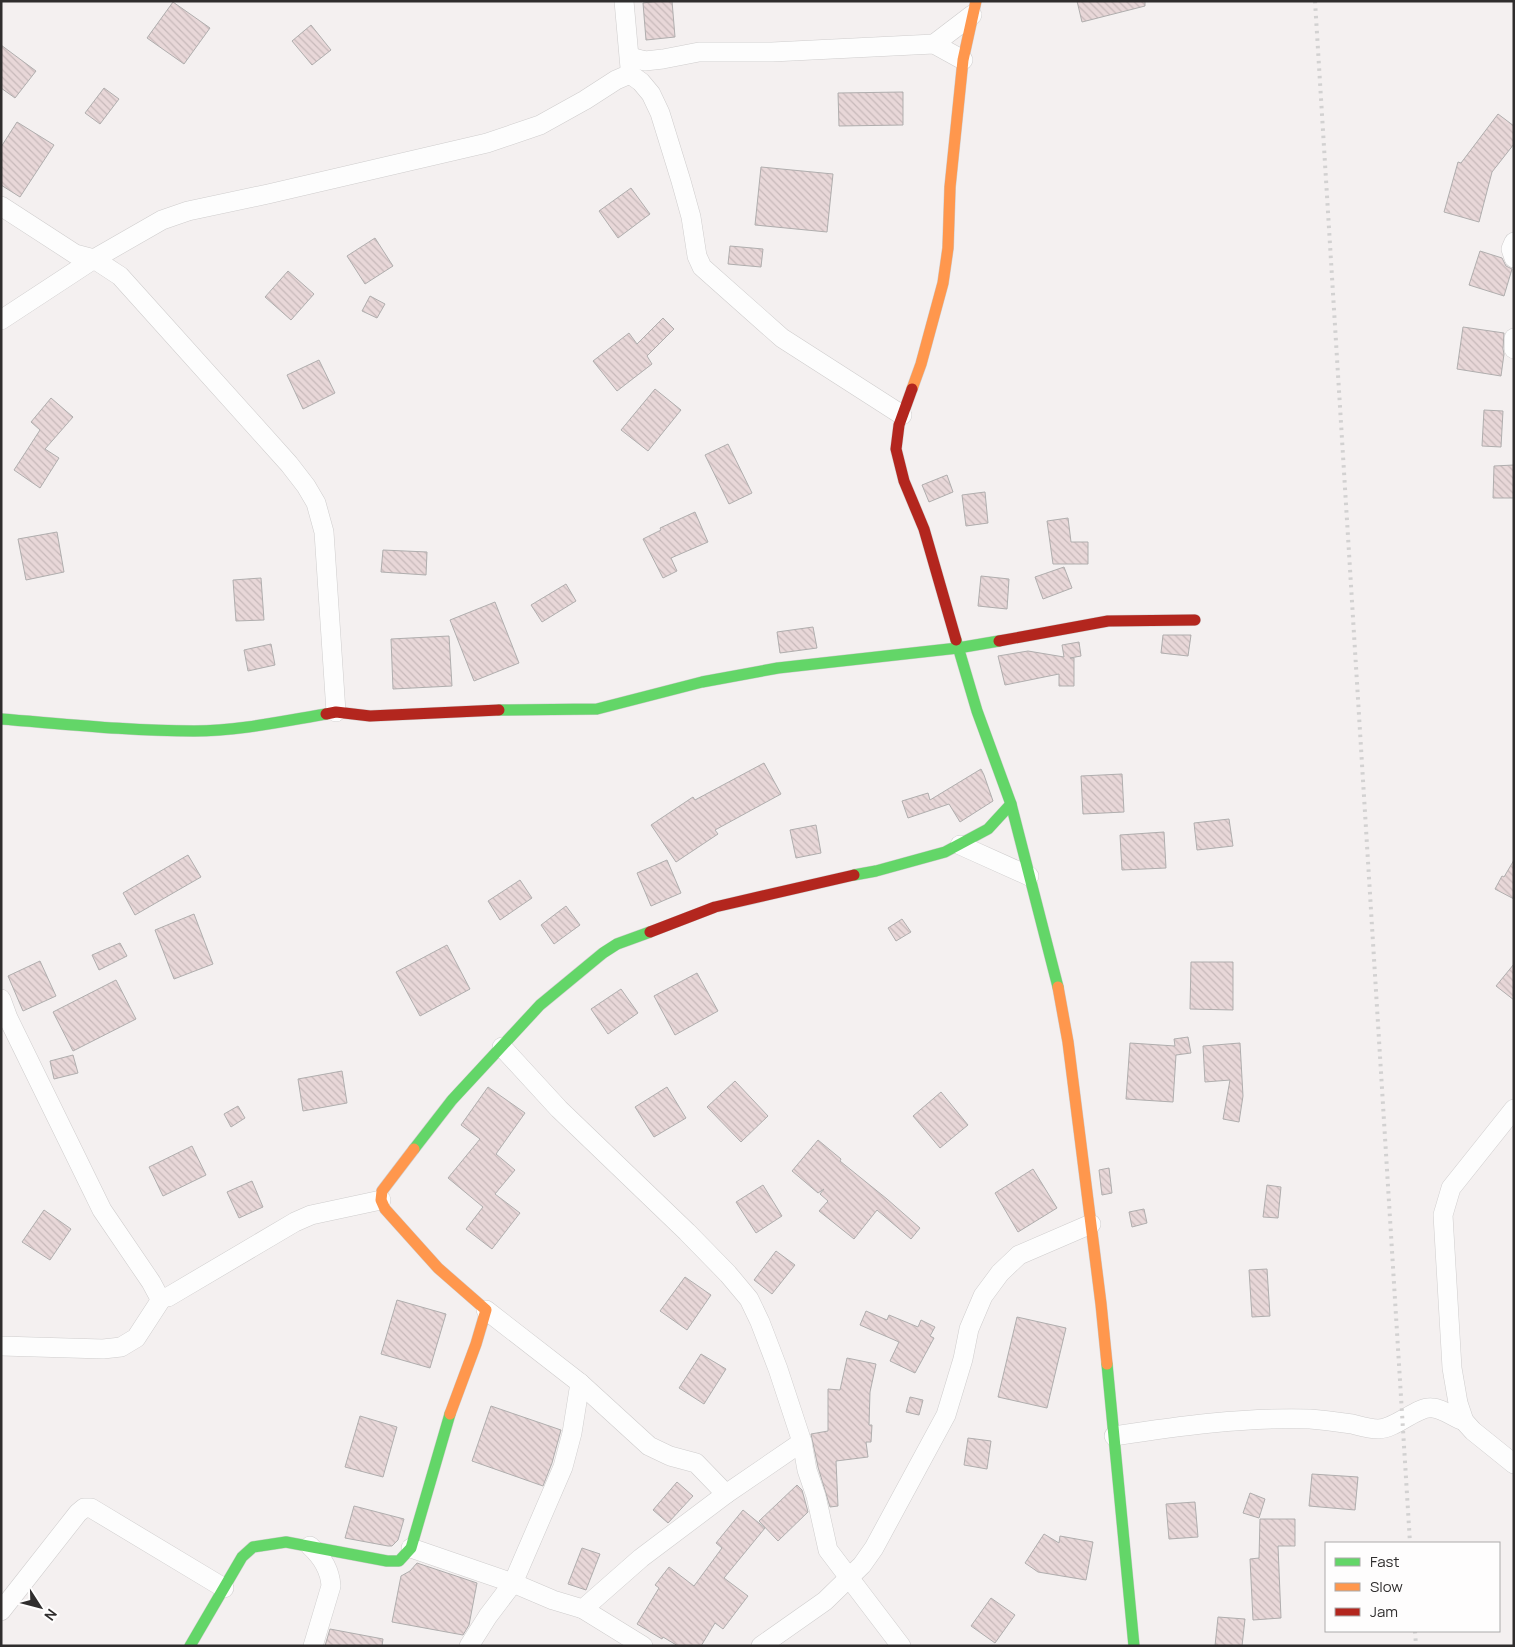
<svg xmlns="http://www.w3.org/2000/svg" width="1515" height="1647" font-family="Manrope,sans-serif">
<defs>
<pattern id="building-back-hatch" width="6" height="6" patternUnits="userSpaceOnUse" patternTransform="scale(1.25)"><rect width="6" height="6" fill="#e8d7d8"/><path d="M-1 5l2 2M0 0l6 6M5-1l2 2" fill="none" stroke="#c7b9ba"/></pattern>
</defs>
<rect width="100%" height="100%" fill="#f4f0f0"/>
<g fill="url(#building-back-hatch)" stroke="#b0aeae">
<path d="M 659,1 L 672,1 L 675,37 L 646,40 L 643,3 Z"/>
<path d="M 1077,1 L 1145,1 L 1145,6 L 1082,22 Z"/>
<path d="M 173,2 L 210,28 L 184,64 L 147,38 Z"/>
<path d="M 311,25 L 331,50 L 312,65 L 292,41 Z"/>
<path d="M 1,45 L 36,71 L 15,98 L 1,88 Z"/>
<path d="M 104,88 L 119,99 L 100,124 L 85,113 Z"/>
<path d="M 903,92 L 903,125 L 839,126 L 838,93 Z"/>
<path d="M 1498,114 L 1514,126 L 1514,144 L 1492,172 L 1479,222 L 1444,212 L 1458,162 L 1461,163 Z"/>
<path d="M 17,122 L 54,145 L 20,197 L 1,185 L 1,147 Z"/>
<path d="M 761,167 L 833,174 L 827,232 L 755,225 Z"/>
<path d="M 631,188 L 650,214 L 618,238 L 599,211 Z"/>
<path d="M 375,238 L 393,266 L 365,284 L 347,256 Z"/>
<path d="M 730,246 L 763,249 L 761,267 L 728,264 Z"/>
<path d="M 1480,251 L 1502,258 L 1506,266 L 1512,269 L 1504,296 L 1469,285 Z"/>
<path d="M 288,271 L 314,294 L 291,320 L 265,297 Z"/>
<path d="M 370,296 L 385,304 L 377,318 L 362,311 Z"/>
<path d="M 663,318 L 674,329 L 647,356 L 652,364 L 617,391 L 593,361 L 629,333 L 637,344 Z"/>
<path d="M 1463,327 L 1504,333 L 1503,349 L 1504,354 L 1501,376 L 1457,369 Z"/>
<path d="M 319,360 L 335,393 L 303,409 L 287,375 Z"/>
<path d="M 655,389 L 681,410 L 648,451 L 621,430 Z"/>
<path d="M 51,398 L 73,417 L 45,449 L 59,458 L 40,488 L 14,470 L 40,430 L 31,422 Z"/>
<path d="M 1484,410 L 1503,411 L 1501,447 L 1482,446 Z"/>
<path d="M 728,444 L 752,493 L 729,504 L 705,455 Z"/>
<path d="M 1514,465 L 1514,498 L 1493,498 L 1494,466 Z"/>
<path d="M 947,475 L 953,492 L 929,502 L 922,485 Z"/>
<path d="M 985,492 L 988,523 L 966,526 L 962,495 Z"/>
<path d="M 695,512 L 708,542 L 671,558 L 677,571 L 663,578 L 643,539 L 661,530 L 660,528 Z"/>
<path d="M 1068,518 L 1071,542 L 1088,542 L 1088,564 L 1053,564 L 1047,521 Z"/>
<path d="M 57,532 L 64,572 L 26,580 L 18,539 Z"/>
<path d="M 383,550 L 427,552 L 426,575 L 381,572 Z"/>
<path d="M 1064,567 L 1072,588 L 1043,599 L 1035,577 Z"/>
<path d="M 981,576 L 1009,579 L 1007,609 L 978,606 Z"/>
<path d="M 261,578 L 264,620 L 236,621 L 233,580 Z"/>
<path d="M 566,584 L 576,601 L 542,622 L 531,605 Z"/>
<path d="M 495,602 L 519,663 L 474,681 L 450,620 Z"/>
<path d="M 813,627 L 817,648 L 780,653 L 777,632 Z"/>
<path d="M 1163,635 L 1191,635 L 1188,656 L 1161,653 Z"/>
<path d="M 449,636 L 452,686 L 393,689 L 391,639 Z"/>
<path d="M 1079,642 L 1081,656 L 1070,658 L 1074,658 L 1074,686 L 1059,686 L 1059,674 L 1005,685 L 998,656 L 1028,651 L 1064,657 L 1062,645 Z"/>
<path d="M 271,644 L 275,665 L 248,671 L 244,650 Z"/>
<path d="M 764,763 L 781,794 L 715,830 L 718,834 L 676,862 L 651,825 L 693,797 L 695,800 Z"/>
<path d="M 981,769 L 984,775 L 993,801 L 960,822 L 949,804 L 908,818 L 902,801 L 928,793 L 930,800 Z"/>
<path d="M 1122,774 L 1124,812 L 1083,814 L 1081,776 Z"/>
<path d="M 1229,819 L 1233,846 L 1197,850 L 1194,823 Z"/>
<path d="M 816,825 L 821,853 L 796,858 L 790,830 Z"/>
<path d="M 1164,832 L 1166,868 L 1122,870 L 1120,835 Z"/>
<path d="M 188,855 L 201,877 L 135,915 L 123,893 Z"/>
<path d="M 667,860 L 681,893 L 651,906 L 637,873 Z"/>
<path d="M 1514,860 L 1514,899 L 1495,889 L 1502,876 L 1504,877 Z"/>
<path d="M 520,880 L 532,898 L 500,920 L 488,901 Z"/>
<path d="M 566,906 L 580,925 L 554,944 L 541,925 Z"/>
<path d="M 194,914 L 213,964 L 174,979 L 155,930 Z"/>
<path d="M 902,919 L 911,932 L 896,941 L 888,928 Z"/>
<path d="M 120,943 L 127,956 L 99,970 L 92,955 Z"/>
<path d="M 447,945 L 470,989 L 420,1016 L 396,972 Z"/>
<path d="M 40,961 L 56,996 L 23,1011 L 8,976 Z"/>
<path d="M 1191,962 L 1233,962 L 1233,1010 L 1190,1009 Z"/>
<path d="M 1514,964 L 1514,1000 L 1496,986 Z"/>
<path d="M 697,973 L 718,1011 L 675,1035 L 654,996 Z"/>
<path d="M 116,980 L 136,1019 L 73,1051 L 53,1012 Z"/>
<path d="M 621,989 L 638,1013 L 608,1034 L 591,1009 Z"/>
<path d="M 1188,1037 L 1191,1053 L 1176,1055 L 1173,1102 L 1126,1099 L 1130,1043 L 1175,1046 L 1174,1039 Z"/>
<path d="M 1240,1043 L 1243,1096 L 1239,1122 L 1223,1119 L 1230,1080 L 1205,1082 L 1203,1046 Z"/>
<path d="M 73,1055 L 78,1073 L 54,1079 L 50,1061 Z"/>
<path d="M 342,1071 L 347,1103 L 303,1111 L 298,1079 Z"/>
<path d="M 735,1081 L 768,1116 L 741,1142 L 707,1107 Z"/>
<path d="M 488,1087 L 525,1113 L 496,1154 L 515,1170 L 495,1194 L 520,1213 L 492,1249 L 466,1229 L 483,1207 L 448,1178 L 480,1139 L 461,1125 Z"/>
<path d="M 667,1087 L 686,1118 L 654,1137 L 635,1107 Z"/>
<path d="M 941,1092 L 968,1125 L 940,1148 L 913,1116 Z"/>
<path d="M 238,1106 L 245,1118 L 231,1127 L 224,1114 Z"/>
<path d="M 818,1140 L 841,1159 L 840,1161 L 887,1199 L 920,1228 L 911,1239 L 877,1210 L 854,1239 L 819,1211 L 828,1201 L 820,1194 L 824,1189 L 818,1193 L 792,1171 Z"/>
<path d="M 192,1146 L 206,1175 L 163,1196 L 149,1167 Z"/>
<path d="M 1109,1168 L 1112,1193 L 1102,1195 L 1099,1170 Z"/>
<path d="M 1033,1169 L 1057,1208 L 1018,1232 L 995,1193 Z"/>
<path d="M 252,1181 L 263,1207 L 239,1218 L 227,1192 Z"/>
<path d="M 763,1185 L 782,1216 L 756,1233 L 736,1202 Z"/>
<path d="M 1267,1185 L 1281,1187 L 1278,1218 L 1263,1217 Z"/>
<path d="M 1144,1209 L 1147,1223 L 1132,1227 L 1129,1212 Z"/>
<path d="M 44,1210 L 71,1229 L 50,1260 L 22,1242 Z"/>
<path d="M 776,1251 L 795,1265 L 772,1294 L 754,1280 Z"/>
<path d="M 1267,1269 L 1270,1316 L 1252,1317 L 1249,1270 Z"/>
<path d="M 685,1277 L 711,1295 L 687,1330 L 660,1311 Z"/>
<path d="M 397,1300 L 446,1314 L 430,1368 L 381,1354 Z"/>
<path d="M 866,1311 L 887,1320 L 889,1315 L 918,1327 L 921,1320 L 935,1327 L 930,1336 L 934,1338 L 915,1373 L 890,1361 L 899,1342 L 860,1325 Z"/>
<path d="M 1017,1317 L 1066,1328 L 1047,1408 L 998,1397 Z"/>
<path d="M 701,1354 L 726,1369 L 704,1404 L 679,1388 Z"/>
<path d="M 847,1358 L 876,1364 L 870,1392 L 869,1425 L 872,1425 L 871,1442 L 866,1442 L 868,1457 L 836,1461 L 838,1506 L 830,1507 L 818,1467 L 811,1434 L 828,1431 L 828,1389 L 840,1390 Z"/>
<path d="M 910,1397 L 923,1400 L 919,1415 L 906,1412 Z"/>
<path d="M 491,1406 L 561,1430 L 552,1463 L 543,1486 L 472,1461 Z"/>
<path d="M 360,1416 L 397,1427 L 383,1477 L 345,1467 Z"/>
<path d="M 968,1438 L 991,1441 L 987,1469 L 964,1465 Z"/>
<path d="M 1312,1474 L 1358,1477 L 1355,1510 L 1309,1506 Z"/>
<path d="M 677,1482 L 693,1496 L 668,1523 L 653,1510 Z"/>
<path d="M 797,1485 L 802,1490 L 808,1512 L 778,1541 L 759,1521 Z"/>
<path d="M 1250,1493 L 1265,1499 L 1259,1518 L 1243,1513 Z"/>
<path d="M 1195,1502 L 1198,1537 L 1169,1539 L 1166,1504 Z"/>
<path d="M 354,1506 L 404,1519 L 398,1540 L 392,1546 L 388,1546 L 345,1538 Z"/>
<path d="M 743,1510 L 765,1528 L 724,1578 L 748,1596 L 723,1629 L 715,1623 L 701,1646 L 678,1646 L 663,1637 L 662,1639 L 637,1624 L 659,1588 L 655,1585 L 669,1567 L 694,1586 L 722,1548 L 716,1543 Z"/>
<path d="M 1260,1519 L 1295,1519 L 1295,1546 L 1278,1546 L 1281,1618 L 1253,1620 L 1250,1559 L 1259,1558 Z"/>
<path d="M 1044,1534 L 1059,1543 L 1060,1536 L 1093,1542 L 1086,1580 L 1038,1572 L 1025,1563 Z"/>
<path d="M 582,1548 L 600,1554 L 586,1590 L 568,1584 Z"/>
<path d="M 417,1563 L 477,1583 L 469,1625 L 463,1635 L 392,1622 L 401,1576 L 410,1571 Z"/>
<path d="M 991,1598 L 1015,1615 L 995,1643 L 971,1626 Z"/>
<path d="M 1218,1617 L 1245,1619 L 1242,1646 L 1215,1646 Z"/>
<path d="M 330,1629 L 383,1639 L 382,1646 L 325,1646 Z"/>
</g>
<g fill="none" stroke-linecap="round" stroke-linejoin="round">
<g stroke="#cfcdcd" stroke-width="20">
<g id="street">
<path d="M 624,1 L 630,68"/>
<path d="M 934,44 L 972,15"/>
<path d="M 630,57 L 645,61 L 663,59 L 699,52 L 772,52 L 934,44 L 963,60"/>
<path d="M 630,74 L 641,82 L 651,94 L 660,113 L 681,181 L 691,217 L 697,256 L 702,267 L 782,338 L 902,415"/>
<path d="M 1,206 L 75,254 L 94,259 L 120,276 L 289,464 L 306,486 L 316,503 L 324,532 L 336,712"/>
<path d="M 1514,242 L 1511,249 L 1514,258"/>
<path d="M 1,320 L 94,259 L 162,220 L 188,211 L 268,194 L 487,143 L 540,125 L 585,100 L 616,80 L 630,74"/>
<path d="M 1514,338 L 1514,349"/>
<path d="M 960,845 L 1029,876"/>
<path d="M 1,999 L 8,1018 L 102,1210 L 151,1282 L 158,1295 L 162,1298 L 168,1297 L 295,1222 L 311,1215 L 381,1200"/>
<path d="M 502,1047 L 559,1109 L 687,1232 L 728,1274 L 749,1299 L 760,1322 L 778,1369 L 802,1442 L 807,1470 L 816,1496 L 828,1550 L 901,1646"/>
<path d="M 1514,1109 L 1451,1188 L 1443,1215 L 1452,1368 L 1458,1403 L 1464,1421 L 1473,1431 L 1514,1464"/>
<path d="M 1,1346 L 103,1349 L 121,1347 L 136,1338 L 162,1298"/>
<path d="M 580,1383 L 649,1446 L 670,1456 L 696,1463 L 726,1494"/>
<path d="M 1114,1436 C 1179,1426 1244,1417 1310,1419 C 1324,1420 1338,1422 1352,1424 C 1360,1426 1369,1429 1378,1429 C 1396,1429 1418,1405 1433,1408 C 1444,1409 1454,1418 1464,1421"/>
<path d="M 310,1546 C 322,1557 330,1569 331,1586 L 313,1646"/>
<path d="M 411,1548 L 513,1583 L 553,1600 L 583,1609 L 641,1558 L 726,1494 L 802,1442"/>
<path d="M 583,1609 L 643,1646"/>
<path d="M 1,1611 L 78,1513 L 84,1508 L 91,1508 L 224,1588"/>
<path d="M 469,1646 L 488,1616 L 513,1583 L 563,1467 L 572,1433 L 580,1383 L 486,1310"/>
<path d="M 761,1646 L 825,1601 L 862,1565 L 874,1548 L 946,1415 L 963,1359 L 969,1329 L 983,1296 L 1000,1273 L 1019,1255 L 1091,1224"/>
</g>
</g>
<g stroke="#cfcdcd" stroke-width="12">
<g id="fast">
<path d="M 956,640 L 977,711 L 1011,804 L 1058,987"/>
<path d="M 499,710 L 597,709 L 702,682 L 778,668 L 958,648 L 999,641"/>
<path d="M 1,719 C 65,724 130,731 194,731 C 238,731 284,721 326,714"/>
<path d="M 854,875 L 876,871 L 945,852 L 988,829 L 1011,804"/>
<path d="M 414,1149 L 452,1100 L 540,1005 L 603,953 L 617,944 L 650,932"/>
<path d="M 1107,1364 L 1134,1646"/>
<path d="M 190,1646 L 242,1557 L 253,1547 L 286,1542 L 387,1561 L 399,1561 L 411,1548 L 450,1414"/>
</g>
</g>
<g stroke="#cfcdcd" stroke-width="12">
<g id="slow">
<path d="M 912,389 L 921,364 L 943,283 L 948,248 L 950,187 L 963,60 L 976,1"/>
<path d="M 1058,987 L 1068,1042 L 1101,1304 L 1107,1364"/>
<path d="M 414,1149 L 382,1191 L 381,1200 L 385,1209 L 438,1268 L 486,1310 L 476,1344 L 450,1414"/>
</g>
</g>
<g stroke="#cfcdcd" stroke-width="12">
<g id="jam">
<path d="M 912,389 L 899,425 L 896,449 L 904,481 L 924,529 L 956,640"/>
<path d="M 999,641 L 1108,621 L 1195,620"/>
<path d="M 326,714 L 336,712 L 370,716 L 499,710"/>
<path d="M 650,932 L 715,907 L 854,875"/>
</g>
</g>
<use href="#street" stroke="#fdfdfd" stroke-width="19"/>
<use href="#fast" stroke="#63d668" stroke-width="11"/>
<use href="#slow" stroke="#ff974d" stroke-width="11"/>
<use href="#jam" stroke="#b3261e" stroke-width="11"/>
<g stroke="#d2d1d1" stroke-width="4" stroke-dasharray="2.5 5" stroke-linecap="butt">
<path d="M 1315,1 L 1410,1543"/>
<path d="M 1415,1631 L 1416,1646"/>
</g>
</g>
<rect width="1515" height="1647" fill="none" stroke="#2f2d2d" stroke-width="5"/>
<rect x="1325" y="1542" width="175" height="90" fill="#fefdfd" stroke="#abaaaa"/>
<rect x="1335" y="1558" width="25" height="8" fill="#63d668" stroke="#abaaaa"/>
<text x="1370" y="1567" font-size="15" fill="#2f2d2d">Fast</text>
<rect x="1335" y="1583" width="25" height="8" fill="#ff974d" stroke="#abaaaa"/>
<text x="1370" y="1592" font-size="15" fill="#2f2d2d">Slow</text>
<rect x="1335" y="1608" width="25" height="8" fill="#b3261e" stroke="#abaaaa"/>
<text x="1370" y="1617" font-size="15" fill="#2f2d2d">Jam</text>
<g transform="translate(40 1607) rotate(126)" stroke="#fefdfd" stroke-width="4" paint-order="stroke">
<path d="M0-4L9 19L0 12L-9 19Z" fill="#2f2d2d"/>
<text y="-8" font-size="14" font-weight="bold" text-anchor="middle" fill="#2f2d2d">N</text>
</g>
</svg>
